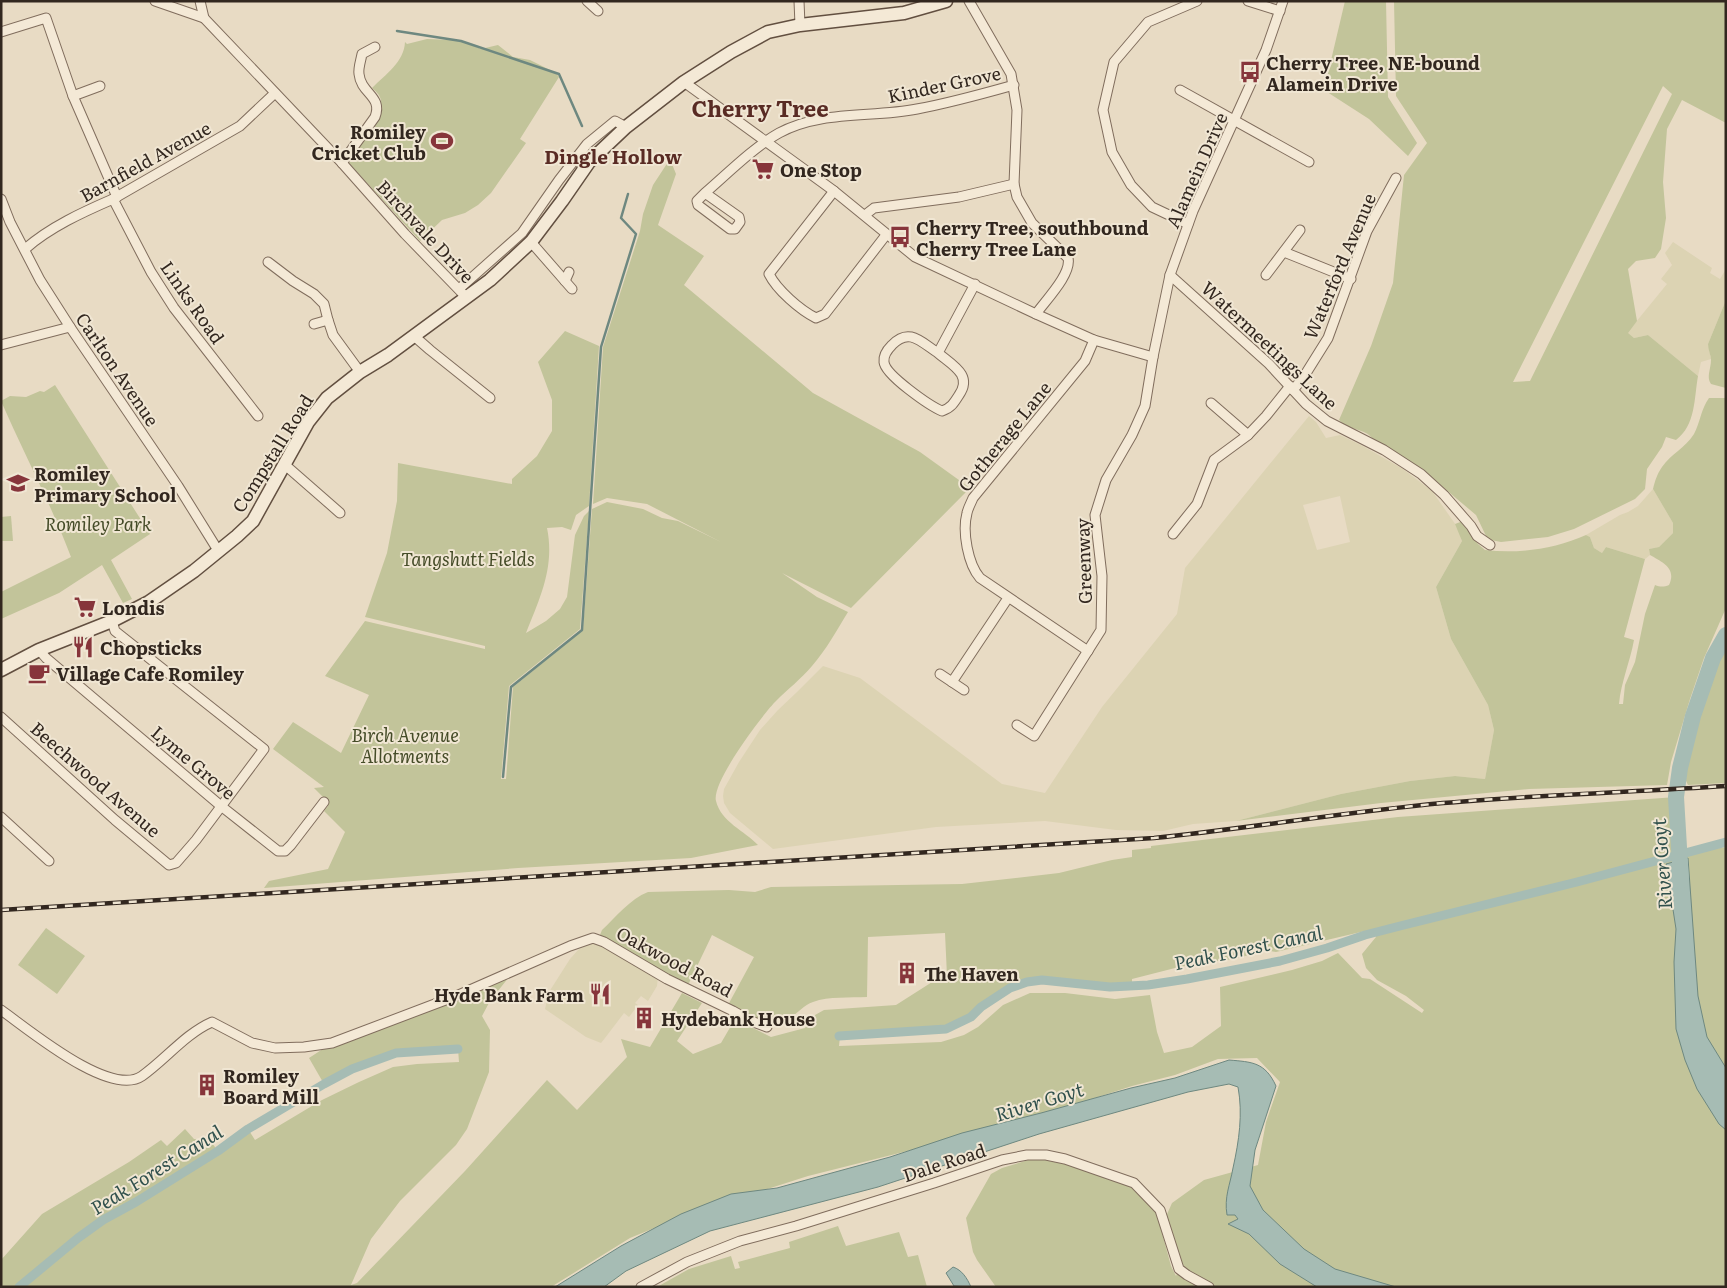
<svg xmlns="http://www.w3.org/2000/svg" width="1727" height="1288" font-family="Literata,serif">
<rect width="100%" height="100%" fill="#e8dbc4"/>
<g fill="#dcd3b3" fill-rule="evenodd">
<path d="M 1673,242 L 1712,268 L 1710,273 L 1720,279 L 1726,269 L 1726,300 L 1708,344 L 1711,359 L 1701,362 L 1698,376 L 1648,335 L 1634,338 L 1627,333 L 1667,284 L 1661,279 L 1672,265 L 1665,253 Z"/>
<path d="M 1309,416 L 1316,422 L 1326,438 L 1340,435 L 1361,445 L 1403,469 L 1432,491 L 1458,528 L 1462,541 L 1436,587 L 1451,639 L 1488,705 L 1494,730 L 1485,779 L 1455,776 L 1410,781 L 1341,794 L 1236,821 L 1193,824 L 1163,831 L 1116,830 L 1045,821 L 936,827 L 773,849 L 730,813 L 724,803 L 723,796 L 724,789 L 739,762 L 760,730 L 778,710 L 797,692 L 823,666 L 860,678 L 1002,784 L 1045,793 L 1102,707 L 1177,614 L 1185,568 ZM 1340,496 L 1350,542 L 1317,550 L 1303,505 Z"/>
<path d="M 1653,489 L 1673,523 L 1673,533 L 1659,547 L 1649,549 L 1650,555 L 1645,559 L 1606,547 L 1602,553 L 1594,548 L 1590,537 L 1586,535 L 1620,515 L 1628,512 L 1638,506 Z"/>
<path d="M 591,944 L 603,944 L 658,977 L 657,986 L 648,1001 L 641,996 L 635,1003 L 638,1005 L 629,1017 L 624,1013 L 605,1038 L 601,1043 L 586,1037 L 545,1009 L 549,992 L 570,959 L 579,949 Z"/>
</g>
<g fill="#c2c49a" fill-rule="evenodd">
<path d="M 1345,1 L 1386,1 L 1388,97 L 1417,143 L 1408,156 L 1369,119 L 1324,90 Z"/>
<path d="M 1394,1 L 1726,1 L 1726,123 L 1682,100 L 1667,129 L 1663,182 L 1666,218 L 1661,249 L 1655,258 L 1636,261 L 1628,269 L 1637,321 L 1628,333 L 1634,338 L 1648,335 L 1698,376 C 1694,398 1696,425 1676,440 L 1666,437 L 1662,447 L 1647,469 L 1645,489 L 1635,499 L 1574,529 L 1548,537 L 1501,542 L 1491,540 L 1486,536 L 1476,515 L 1419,467 L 1373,439 C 1364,427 1350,432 1339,420 L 1371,346 L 1393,283 L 1404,175 L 1427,143 L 1396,96 ZM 1663,86 L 1672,94 L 1530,381 L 1513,382 Z"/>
<path d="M 427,39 L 453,40 L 467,43 L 481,49 L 498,45 L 513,57 L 530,60 L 556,73 L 559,77 L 520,139 L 526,143 L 491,193 L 478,205 L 465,213 L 442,220 L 420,241 L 347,161 L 380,108 C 383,98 379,94 372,88 C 386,74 404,62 405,42 L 407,44 Z"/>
<path d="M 670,159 L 676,174 L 658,225 L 704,256 L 684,285 L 813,393 L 920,452 L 970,488 L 851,608 L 782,573 L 817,597 L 848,612 C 837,630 826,650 812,666 C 801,679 788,689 776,701 C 762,715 711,783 716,801 C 721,822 745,831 758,845 L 691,858 L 518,868 L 264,888 L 269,881 L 328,869 L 345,832 L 324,811 L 328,806 L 325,799 L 314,788 L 324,787 L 273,749 L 293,722 L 341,753 L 369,695 L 325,676 L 365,621 L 485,649 L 485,646 L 365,617 L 387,553 L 397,501 L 398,463 L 512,484 L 512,479 L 537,456 L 552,431 L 552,400 L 538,362 L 565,331 L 599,346 L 589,506 L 576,515 L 571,530 L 562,527 L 547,528 C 555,567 540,598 526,633 L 546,621 L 560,609 L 567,597 L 575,535 L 584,516 L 589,511 L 580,629 L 509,686 L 501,779 L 506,779 L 513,687 L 583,630 L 592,509 L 607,502 L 643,509 L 662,518 L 678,521 L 721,542 L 647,504 L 607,498 L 593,504 L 603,347 L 640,231 L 643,214 L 653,185 Z"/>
<path d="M 1726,300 L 1726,388 L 1711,384 C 1706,377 1711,369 1711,360 C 1711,355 1708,350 1708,344 Z"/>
<path d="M 55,385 L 150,534 L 111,560 L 132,599 L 123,603 L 102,565 L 59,593 L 1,619 L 1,592 L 71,557 C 51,504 24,454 1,401 L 10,396 L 26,397 L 40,391 L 44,392 Z"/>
<path d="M 1709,398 L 1726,398 L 1726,608 L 1704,658 L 1690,699 L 1671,762 L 1667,785 L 1529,789 L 1381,803 L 1236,821 L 1341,794 L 1410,781 L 1455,776 L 1485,779 L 1494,730 L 1488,705 L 1451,639 L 1436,587 L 1462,541 L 1455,524 L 1463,521 L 1478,544 L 1485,550 C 1518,554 1555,549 1586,535 L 1590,537 L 1594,548 L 1602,553 L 1606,547 L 1645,559 L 1624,637 L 1634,640 C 1630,662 1621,682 1619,704 L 1623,704 L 1625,685 L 1635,662 L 1645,614 L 1655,585 C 1660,587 1664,587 1669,585 C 1677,568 1662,562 1650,555 L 1649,549 L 1659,547 L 1673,533 L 1673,523 L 1653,489 C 1655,481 1657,474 1662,467 C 1671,454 1685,448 1694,434 C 1700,423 1701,409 1709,398 Z"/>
<path d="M 11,516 L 13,541 L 1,541 L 1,517 Z"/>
<path d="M 1726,637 L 1726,783 L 1688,785 L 1680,768 C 1692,721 1703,680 1726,637 Z"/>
<path d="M 1676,797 L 1679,854 L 1726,847 L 1726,1287 L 996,1287 L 977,1260 L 973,1252 L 966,1218 L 991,1174 L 1002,1168 L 1035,1158 L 1069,1165 L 1132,1186 L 1157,1214 L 1171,1266 L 1176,1276 L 1179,1269 L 1164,1221 L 1172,1203 L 1204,1180 L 1258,1165 L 1266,1122 L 1280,1082 L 1257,1058 L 1218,1059 L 1175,1075 L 1132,1086 L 1061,1109 L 971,1135 L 808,1176 L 686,1215 L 630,1238 L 551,1287 L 1,1287 L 1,1260 L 42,1214 L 129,1162 L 161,1140 L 167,1146 L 185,1129 L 194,1139 L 209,1139 L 218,1151 L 248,1129 L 255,1140 L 322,1100 L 359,1082 L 393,1067 L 417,1064 L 459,1062 L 458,1049 L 396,1053 L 352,1069 L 324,1084 L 309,1058 L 332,1043 L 513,972 L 490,1001 L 482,1016 L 490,1030 L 489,1072 L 467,1129 L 456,1145 L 400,1201 L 371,1239 L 351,1285 L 357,1283 L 465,1171 L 547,1080 L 577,1110 L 627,1057 L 621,1039 L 650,1047 L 682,993 L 702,1003 L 677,1041 L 693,1054 L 721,1043 L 735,1019 L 771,1037 L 805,1028 L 815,1015 L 824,1010 L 896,1005 L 940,977 L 947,976 L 945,933 L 868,937 L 867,997 C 850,998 829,996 813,1002 C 804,1005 798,1013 790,1018 C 769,1031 748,1014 728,1005 L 754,957 L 712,935 L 689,983 L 687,985 L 600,935 L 602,930 C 616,917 630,899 648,892 L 729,890 L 755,892 L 771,887 L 962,884 L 1059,873 L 1112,860 L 1132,857 L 1132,850 L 1151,848 L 1151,846 L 1398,817 ZM 1365,931 L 1365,935 L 1376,933 L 1376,937 L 1362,954 L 1366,968 L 1377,980 L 1406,996 L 1424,1010 L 1422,1013 L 1370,979 L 1362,978 L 1338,953 L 1322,961 L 1292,970 L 1220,987 L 1221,1026 L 1192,1047 L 1164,1053 L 1157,1032 L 1150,995 L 1115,999 L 1065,993 L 1030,993 L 1003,1005 L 978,1027 L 964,1035 L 941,1042 L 839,1046 L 840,1036 L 946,1029 L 971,1017 L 981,1007 L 1010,988 L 1027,982 L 1042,980 L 1110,987 L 1132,985 L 1132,979 L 1179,967 L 1239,958 L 1264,950 L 1276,952 Z"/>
<path d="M 46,928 L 85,956 L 57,994 L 18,965 Z"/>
<path d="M 838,1226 L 846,1246 L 899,1232 L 908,1257 L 918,1255 L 927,1287 L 657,1287 L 689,1269 L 731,1256 L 735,1269 L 740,1268 L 738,1262 L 790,1248 L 789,1242 Z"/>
</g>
<g fill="#a6bcb4" stroke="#6e8880">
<path d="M 1688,858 L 1698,996 L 1707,1037 L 1726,1068 L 1726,1130 L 1719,1124 L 1697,1089 L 1685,1060 L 1676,1029 L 1674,962 L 1676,929 L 1666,864 Z"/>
<path d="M 1229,1060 C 1252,1062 1265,1062 1276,1086 L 1255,1150 L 1250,1186 L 1263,1210 L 1304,1249 L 1335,1269 L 1396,1287 L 1317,1287 L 1280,1264 L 1249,1234 L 1228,1224 L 1238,1219 L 1235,1215 L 1227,1215 C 1224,1197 1230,1185 1233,1168 C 1239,1141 1243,1114 1238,1087 L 1229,1084 L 1188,1092 L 1039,1134 L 878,1187 L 710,1231 L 626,1271 L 604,1287 L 555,1287 L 621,1246 L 681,1214 L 731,1194 L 777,1188 L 890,1157 L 962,1133 L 1041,1113 L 1131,1088 L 1175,1078 Z"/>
<path d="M 953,1267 C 962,1270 967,1278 971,1287 L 954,1286 L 946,1273 Z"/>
</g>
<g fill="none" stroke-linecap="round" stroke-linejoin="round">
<g stroke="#6e8880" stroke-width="2.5">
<path d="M 397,31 L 461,41 L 559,74 L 582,126"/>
<path d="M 503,777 L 511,687 L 582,630 L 601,347 L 636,234 L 621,218 L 628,194"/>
</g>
<g stroke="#a6bcb4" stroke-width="9">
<path d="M 839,1036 L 946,1029 L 971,1017 L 981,1007 L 1010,988 L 1027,982 L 1042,980 L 1110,987 L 1148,985 L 1187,979 L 1280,961 L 1327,948 L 1365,935 L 1400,926 L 1577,882 L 1726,842"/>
<path d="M 19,1287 L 78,1238 L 103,1220 L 136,1202 L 218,1151 L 248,1129 L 324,1084 L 352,1069 L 396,1053 L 458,1049"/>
</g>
<path stroke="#a6bcb4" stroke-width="16" d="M 1681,881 L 1676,797 L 1680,768 L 1693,716 L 1713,658 L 1726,635"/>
<g stroke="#806d5d" stroke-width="11">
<g id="street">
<path d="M 155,1 L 204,18 L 342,163 L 405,234 L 467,298"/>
<path d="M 200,1 L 204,18"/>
<path d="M 587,1 L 598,11"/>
<path d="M 799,1 L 800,25"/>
<path d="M 969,1 L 1011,74 L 1017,110 L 1014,184 L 1017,197 L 1032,223 L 1068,258 C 1072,274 1045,301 1036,314"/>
<path d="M 1248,1 L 1280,11"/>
<path d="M 1,32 L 46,18 L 73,96 L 117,197"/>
<path d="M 684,82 L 834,191 L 915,257 L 1036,314 L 1094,340 L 1153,357"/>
<path d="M 1180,90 L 1309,162"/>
<path d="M 73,96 L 100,86"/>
<path d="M 342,163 L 375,117 C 383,96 361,94 359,74 C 358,68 361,60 362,54 L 375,47"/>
<path d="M 834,191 L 769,274 C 777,290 800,310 816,318 L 825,314 L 886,235"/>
<path d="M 705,193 L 697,201 L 698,205 L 730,229 L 735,229 L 740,222 L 739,217 L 705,193 C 727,174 754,147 779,133 C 821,110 872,118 917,109 C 950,103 982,94 1014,85"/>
<path d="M 1,199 L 10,222 L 40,280 L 70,327 L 178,486 L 219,552"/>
<path d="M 113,199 L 151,272 L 174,308 L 258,416"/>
<path d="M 865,215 L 874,208 L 959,197 L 1014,184"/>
<path d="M 1188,224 L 1152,207 L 1131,185 L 1112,152 L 1103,110 L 1114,62 L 1148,22 L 1197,1"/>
<path d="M 531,242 L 565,281 L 569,272"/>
<path d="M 25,249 C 50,227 83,212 113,199 L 240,126 L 275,93"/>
<path d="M 1284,252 L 1351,279"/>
<path d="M 268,262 L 293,281 L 314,294 L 324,304 L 328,320"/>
<path d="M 1170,275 L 1269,364 L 1306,404 L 1327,421 L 1384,450 L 1421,474 L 1444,495 L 1471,526 L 1477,536 L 1490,545"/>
<path d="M 1266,275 L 1300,230"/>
<path d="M 565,281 L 572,289"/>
<path d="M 459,289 L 522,233 L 559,180 L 587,144 L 615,121 L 626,127"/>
<path d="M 314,324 L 328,320 L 333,335 L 360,372"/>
<path d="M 414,336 L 430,350 L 490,398"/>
<path d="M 1,345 L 70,327"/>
<path d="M 938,353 C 921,342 909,327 892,345 C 887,350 883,355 884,362 C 885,375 930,406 942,411 C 951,408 954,403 959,395 C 973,375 952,365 938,353 L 975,284"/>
<path d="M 1293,390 L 1303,378 L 1328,338 L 1367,231 L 1396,178"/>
<path d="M 1211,403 L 1248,435"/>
<path d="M 284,464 L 340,513"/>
<path d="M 1173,534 L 1197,504 L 1214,460 L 1248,435 L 1266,416 L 1290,386"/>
<path d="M 39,650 L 46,658 L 221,806 L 278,851 L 285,851 L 291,845 L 324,802"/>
<path d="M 1088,651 L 980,578 C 968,564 962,532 967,513 C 968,508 971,503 973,498 L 1085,361 L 1094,340"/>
<path d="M 940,674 L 964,690"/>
<path d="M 952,682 L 1008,598"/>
<path d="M 1,717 L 115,820 L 169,865 L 176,863 L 196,840 L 264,749 L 115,631 L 112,621"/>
<path d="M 1017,725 L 1034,736 L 1101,630 L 1102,576 L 1095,515 L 1106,480 L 1132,435 L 1145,406 L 1153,357 L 1170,275 L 1193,211 L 1266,50 L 1283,1"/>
<path d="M 1,817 L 49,861"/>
<path d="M 1,1010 C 28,1029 110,1098 142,1076 C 166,1059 185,1034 212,1022 L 252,1043 L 275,1048 L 304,1047 L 332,1043 L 456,996 L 570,946 L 593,938 L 604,942 L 667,979 L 733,1011 L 751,1021 L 767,1027"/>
<path d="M 641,1287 L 687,1262 L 740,1241 L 796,1226 L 934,1183 L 1002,1160 L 1027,1155 L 1046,1155 L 1065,1159 L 1134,1183 L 1160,1210 L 1179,1269 L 1187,1275 L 1209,1287"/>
</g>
</g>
<g stroke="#624f40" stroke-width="15">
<path id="secondary" d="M 1,670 L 39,650 L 112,621 L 149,602 L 194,571 L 237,536 L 253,521 L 308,422 L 327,398 L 360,372 L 388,355 L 490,280 L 531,242 L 562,201 L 589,162 L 626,127 L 684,82 L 731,52 L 768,32 L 800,25 L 904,13 L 946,1"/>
</g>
<use href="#street" stroke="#f4e9d6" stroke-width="9"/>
<use href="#secondary" stroke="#f4e9d6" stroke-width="12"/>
<g stroke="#32271f" stroke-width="4.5">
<path id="rail" d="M 1,910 L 1154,838 C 1251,828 1346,812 1443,803 C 1537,795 1632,792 1726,786"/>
</g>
<use href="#rail" stroke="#f0e6d3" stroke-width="2.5" stroke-dasharray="8" stroke-linecap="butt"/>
</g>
<defs>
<g id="bus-bare" transform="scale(1.725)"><path d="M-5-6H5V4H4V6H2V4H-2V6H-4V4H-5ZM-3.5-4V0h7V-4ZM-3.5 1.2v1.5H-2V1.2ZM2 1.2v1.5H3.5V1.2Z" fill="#87353b" stroke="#f0e6d3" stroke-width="2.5" paint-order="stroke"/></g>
<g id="stadium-bare" transform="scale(1.725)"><path d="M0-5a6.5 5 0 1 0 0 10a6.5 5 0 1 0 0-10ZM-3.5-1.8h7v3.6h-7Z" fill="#87353b" stroke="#f0e6d3" stroke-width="2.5" paint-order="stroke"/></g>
<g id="supermarket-bare" transform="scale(1.725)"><path d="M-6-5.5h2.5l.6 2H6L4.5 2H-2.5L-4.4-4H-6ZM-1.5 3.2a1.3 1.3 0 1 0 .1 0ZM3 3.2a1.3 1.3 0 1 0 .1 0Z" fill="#87353b" stroke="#f0e6d3" stroke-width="2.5" paint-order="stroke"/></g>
<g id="school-bare" transform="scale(1.725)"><path d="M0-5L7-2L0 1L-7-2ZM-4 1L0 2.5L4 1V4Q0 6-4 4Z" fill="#87353b" stroke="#f0e6d3" stroke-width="2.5" paint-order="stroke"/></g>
<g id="restaurant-bare" transform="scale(1.725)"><path d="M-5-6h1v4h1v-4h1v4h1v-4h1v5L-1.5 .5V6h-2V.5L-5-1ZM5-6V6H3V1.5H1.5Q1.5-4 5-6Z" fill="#87353b" stroke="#f0e6d3" stroke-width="2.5" paint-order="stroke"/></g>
<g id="cafe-bare" transform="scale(1.725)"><path d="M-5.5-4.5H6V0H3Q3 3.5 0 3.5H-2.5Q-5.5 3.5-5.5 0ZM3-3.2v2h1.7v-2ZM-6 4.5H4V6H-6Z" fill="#87353b" stroke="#f0e6d3" stroke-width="2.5" paint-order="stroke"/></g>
<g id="building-bare" transform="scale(1.725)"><path d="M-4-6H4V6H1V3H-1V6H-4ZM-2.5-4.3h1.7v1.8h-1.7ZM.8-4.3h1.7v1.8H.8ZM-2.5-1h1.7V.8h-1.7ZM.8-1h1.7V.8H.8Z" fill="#87353b" stroke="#f0e6d3" stroke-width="2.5" paint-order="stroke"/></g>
</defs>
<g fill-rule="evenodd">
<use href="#bus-bare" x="1250" y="72"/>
<use href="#stadium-bare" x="442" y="141"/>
<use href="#supermarket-bare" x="763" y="169"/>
<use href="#bus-bare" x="900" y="237"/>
<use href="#school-bare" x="18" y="483"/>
<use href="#supermarket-bare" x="85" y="607"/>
<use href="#restaurant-bare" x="83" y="647"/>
<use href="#cafe-bare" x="39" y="673"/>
<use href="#building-bare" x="907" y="973"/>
<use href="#restaurant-bare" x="600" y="994"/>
<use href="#building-bare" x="644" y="1018"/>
<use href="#building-bare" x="207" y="1085"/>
</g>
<g text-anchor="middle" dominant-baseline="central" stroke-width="4" stroke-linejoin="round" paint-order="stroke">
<g font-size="18" font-weight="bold" fill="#32271f" stroke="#f0e6d3" text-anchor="start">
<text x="1266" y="62">Cherry Tree, NE-bound<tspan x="1266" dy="21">Alamein Drive</tspan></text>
<text x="426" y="131" text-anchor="end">Romiley<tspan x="426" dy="21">Cricket Club</tspan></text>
<text x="780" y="169">One Stop</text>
<text x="916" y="227">Cherry Tree, southbound<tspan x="916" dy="21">Cherry Tree Lane</tspan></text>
<text x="34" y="473">Romiley<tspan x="34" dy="21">Primary School</tspan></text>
<text x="102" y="607">Londis</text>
<text x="100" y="647">Chopsticks</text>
<text x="56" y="673">Village Cafe Romiley</text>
<text x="924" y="973">The Haven</text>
<text x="584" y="994" text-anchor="end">Hyde Bank Farm</text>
<text x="661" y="1018">Hydebank House</text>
<text x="223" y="1075">Romiley<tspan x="223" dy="21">Board Mill</tspan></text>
</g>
<g font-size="18" fill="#32271f" stroke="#f0e6d3">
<text transform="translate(944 84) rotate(-12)">Kinder Grove</text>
<text transform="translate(145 161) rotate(-29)">Barnfield Avenue</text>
<text transform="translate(1196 170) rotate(-66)">Alamein Drive</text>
<text transform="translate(426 231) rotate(47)">Birchvale Drive</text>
<text transform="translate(1339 266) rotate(-67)">Waterford Avenue</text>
<text transform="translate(193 302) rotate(55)">Links Road</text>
<text transform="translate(1270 345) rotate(43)">Watermeetings Lane</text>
<text transform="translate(118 369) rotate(56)">Carlton Avenue</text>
<text transform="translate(1004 436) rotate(-51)">Gotherage Lane</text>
<text transform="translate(272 453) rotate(-58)">Compstall Road</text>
<text transform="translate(1083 561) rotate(-92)">Greenway</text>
<text transform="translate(194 762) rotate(40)">Lyme Grove</text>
<text transform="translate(96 779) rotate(41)">Beechwood Avenue</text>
<text transform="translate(675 961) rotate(28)">Oakwood Road</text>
<text transform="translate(944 1162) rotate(-18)">Dale Road</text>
</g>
<g font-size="18" font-style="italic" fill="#454c28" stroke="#f0e6d3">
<text x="98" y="523">Romiley Park</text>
<text x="468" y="558">Tangshutt Fields</text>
<text x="405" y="734">Birch Avenue<tspan x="405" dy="21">Allotments</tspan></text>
</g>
<g font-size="19" font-weight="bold" fill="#592b24" stroke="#f0e6d3">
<text x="613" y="156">Dingle Hollow</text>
</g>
<g font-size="19" font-style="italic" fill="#30504c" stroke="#f0e6d3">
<text transform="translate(1661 864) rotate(-94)">River Goyt</text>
<text transform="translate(1248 947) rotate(-12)">Peak Forest Canal</text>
<text transform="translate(1039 1101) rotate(-17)">River Goyt</text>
<text transform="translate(156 1169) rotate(-32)">Peak Forest Canal</text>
</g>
<g font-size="22" font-weight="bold" fill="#592b24" stroke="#f0e6d3">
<text x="760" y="107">Cherry Tree</text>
</g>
</g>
<rect width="1727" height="1288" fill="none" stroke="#32271f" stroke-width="5"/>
</svg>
